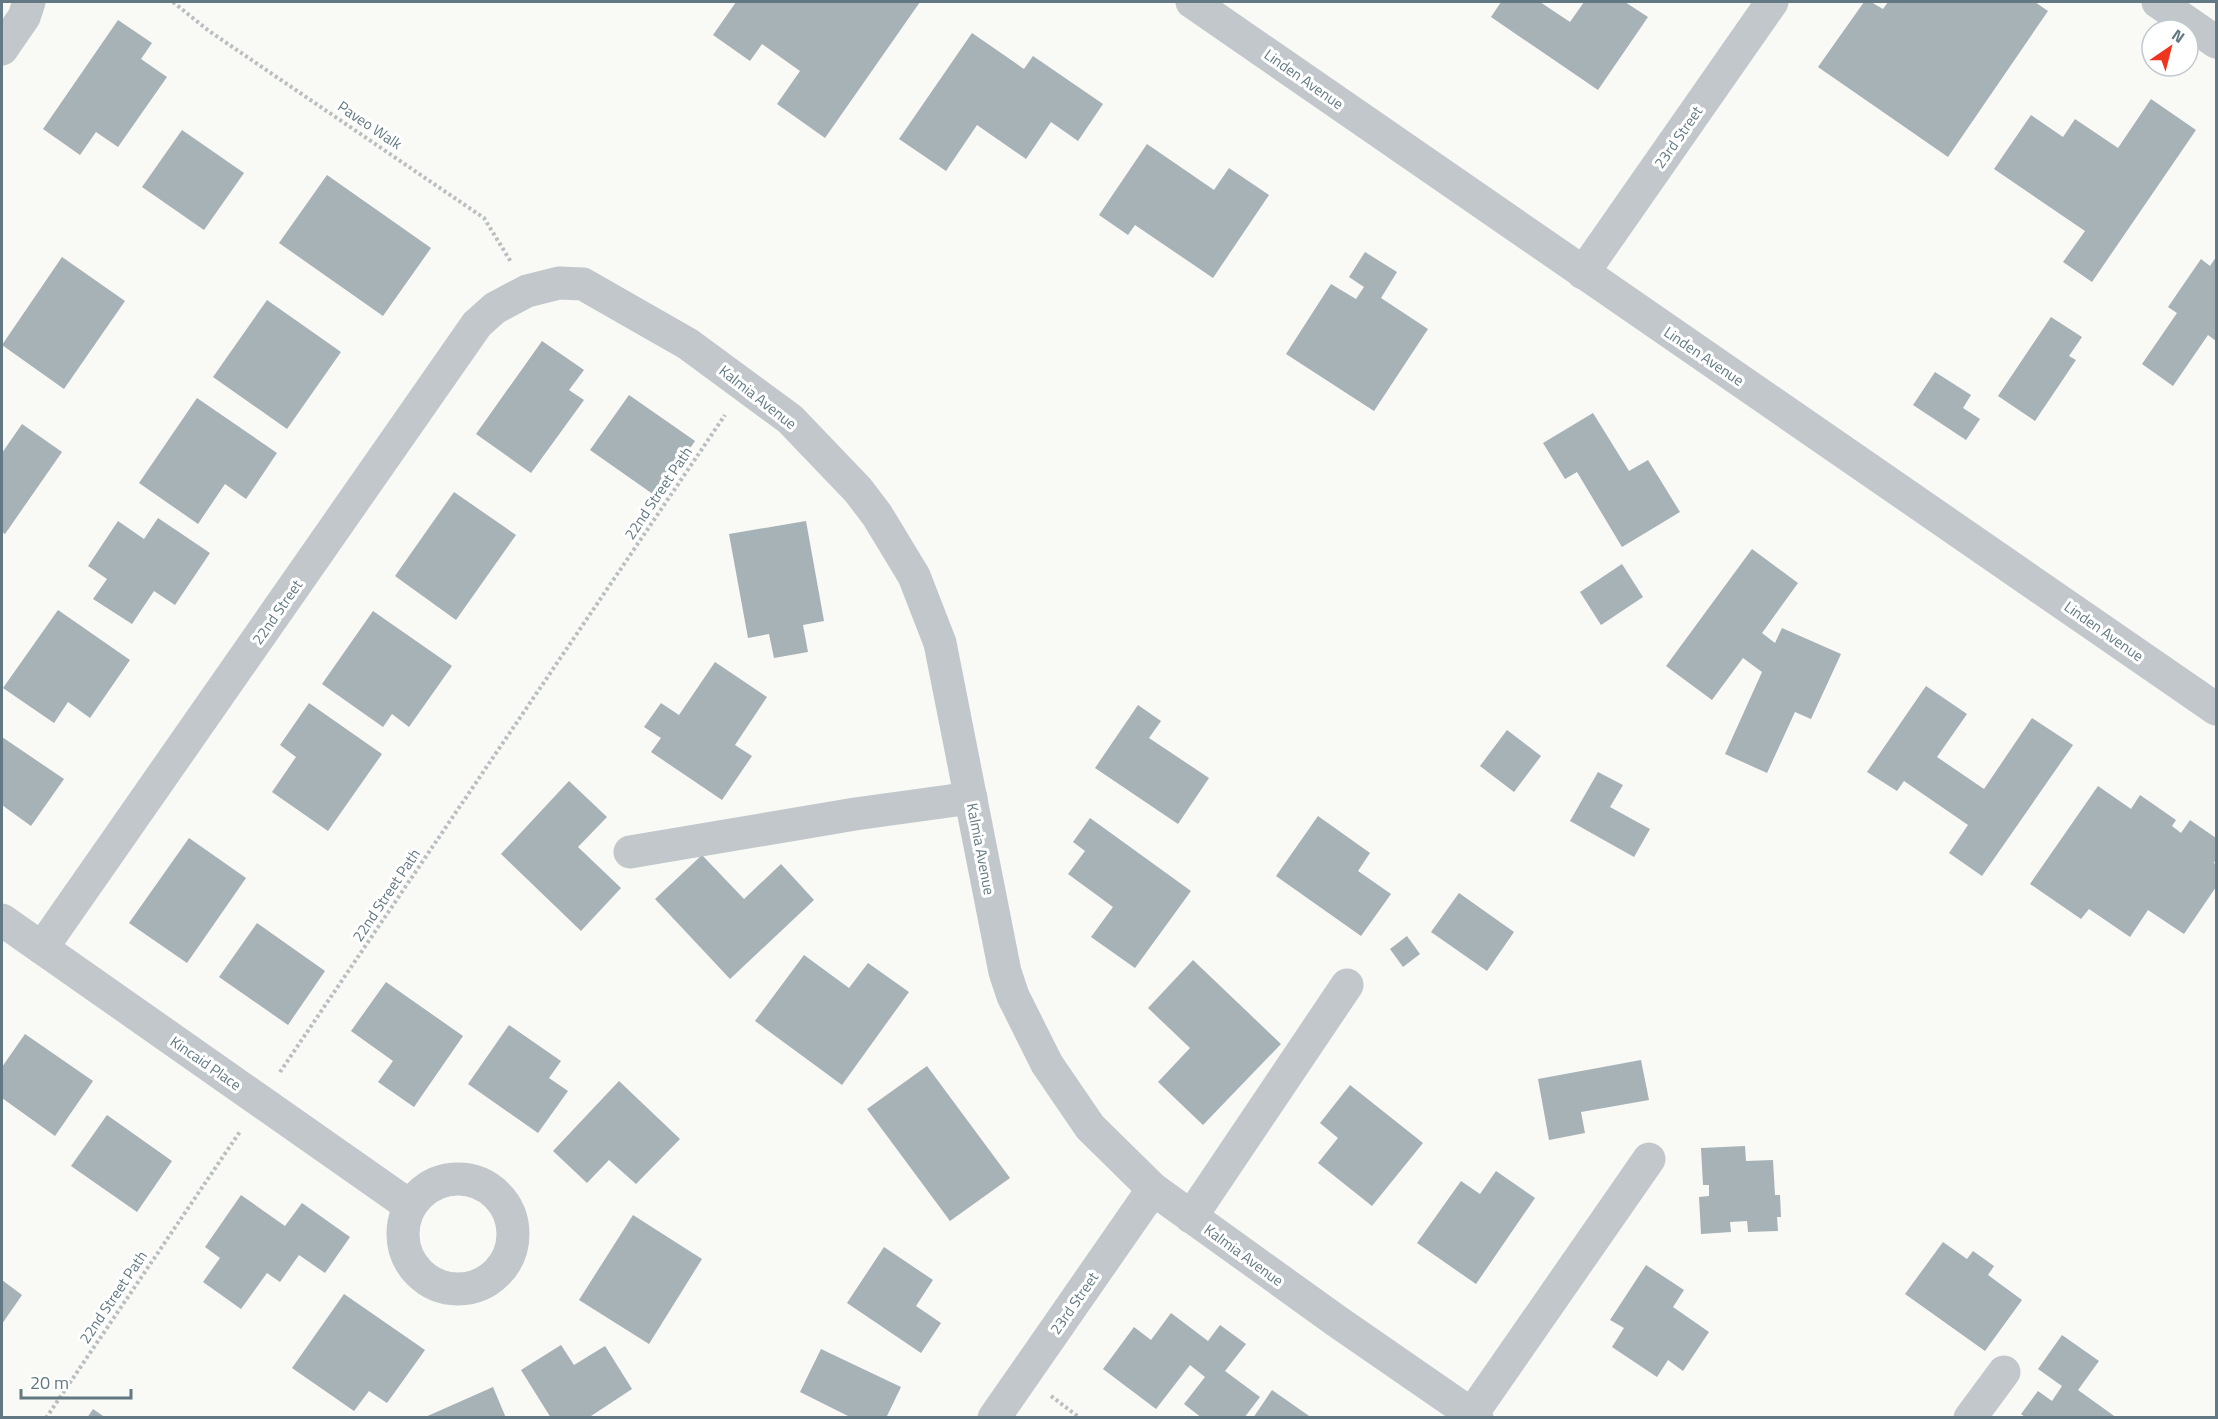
<svg xmlns="http://www.w3.org/2000/svg" width="2218" height="1419" font-family="'Titillium Web',sans-serif">
<rect width="100%" height="100%" fill="#f9f9f6"/>
<g fill="#a6b2b6">
<path d="M 736,2 L 920,2 L 825,138 L 777,104 L 800,71 L 762,44 L 750,61 L 713,35 Z"/>
<path d="M 1501,2 L 1540,2 L 1570,22 L 1584,2 L 1625,2 L 1648,17 L 1598,90 L 1491,17 Z"/>
<path d="M 1864,2 L 1871,2 L 1883,9 L 1888,2 L 2035,2 L 2048,11 L 1948,157 L 1818,67 Z"/>
<path d="M 118,20 L 152,43 L 141,59 L 167,77 L 118,147 L 96,132 L 80,155 L 43,129 Z"/>
<path d="M 972,33 L 1024,69 L 1033,56 L 1103,104 L 1078,141 L 1051,122 L 1026,159 L 977,125 L 946,171 L 899,139 Z"/>
<path d="M 2151,99 L 2196,130 L 2092,282 L 2063,262 L 2085,231 L 1994,169 L 2031,115 L 2063,137 L 2075,119 L 2118,148 Z"/>
<path d="M 182,130 L 244,173 L 204,230 L 142,187 Z"/>
<path d="M 1147,144 L 1214,190 L 1229,168 L 1269,195 L 1213,278 L 1135,225 L 1128,235 L 1099,215 Z"/>
<path d="M 327,175 L 431,248 L 383,316 L 279,243 Z"/>
<path d="M 1365,252 L 1397,272 L 1381,298 L 1428,329 L 1374,411 L 1286,354 L 1331,284 L 1356,299 L 1364,287 L 1349,277 Z"/>
<path d="M 62,257 L 125,301 L 64,389 L 2,345 Z"/>
<path d="M 2216,257 L 2216,341 L 2208,335 L 2173,386 L 2142,364 L 2177,313 L 2168,307 L 2201,259 L 2210,266 Z"/>
<path d="M 267,300 L 341,352 L 287,429 L 213,377 Z"/>
<path d="M 2051,317 L 2082,337 L 2069,356 L 2076,360 L 2035,421 L 1998,396 Z"/>
<path d="M 542,341 L 584,370 L 569,390 L 584,400 L 531,473 L 476,434 Z"/>
<path d="M 1935,372 L 1971,395 L 1963,408 L 1980,419 L 1966,440 L 1913,405 Z"/>
<path d="M 629,395 L 695,441 L 657,497 L 590,450 Z"/>
<path d="M 197,398 L 277,453 L 246,499 L 225,484 L 198,524 L 139,483 Z"/>
<path d="M 1593,413 L 1629,471 L 1648,460 L 1680,512 L 1622,547 L 1577,472 L 1565,479 L 1543,443 Z"/>
<path d="M 22,424 L 62,452 L 5,534 L 2,532 L 2,453 Z"/>
<path d="M 454,492 L 516,535 L 456,620 L 395,576 Z"/>
<path d="M 158,518 L 210,553 L 175,605 L 154,591 L 132,624 L 93,599 L 107,579 L 88,566 L 118,521 L 144,539 Z"/>
<path d="M 806,521 L 824,621 L 803,625 L 808,652 L 774,658 L 769,634 L 748,638 L 729,534 Z"/>
<path d="M 1752,549 L 1798,583 L 1762,633 L 1775,643 L 1782,628 L 1841,654 L 1811,719 L 1795,712 L 1767,773 L 1725,754 L 1762,672 L 1743,658 L 1712,700 L 1666,666 Z"/>
<path d="M 1622,564 L 1643,597 L 1601,625 L 1580,592 Z"/>
<path d="M 58,610 L 130,660 L 90,718 L 68,702 L 54,723 L 3,688 Z"/>
<path d="M 373,611 L 452,666 L 409,727 L 392,714 L 383,727 L 322,684 Z"/>
<path d="M 715,662 L 767,697 L 735,745 L 752,756 L 722,800 L 651,752 L 661,738 L 644,727 L 661,703 L 679,715 Z"/>
<path d="M 1926,686 L 1967,714 L 1937,757 L 1984,789 L 2032,718 L 2073,745 L 1982,876 L 1949,853 L 1968,825 L 1904,781 L 1897,791 L 1867,772 Z"/>
<path d="M 309,703 L 382,754 L 328,831 L 272,792 L 296,757 L 280,745 Z"/>
<path d="M 1138,705 L 1161,721 L 1149,738 L 1209,778 L 1178,824 L 1095,768 Z"/>
<path d="M 1507,730 L 1541,756 L 1514,792 L 1480,766 Z"/>
<path d="M 2,737 L 64,779 L 31,826 L 2,805 Z"/>
<path d="M 1598,772 L 1623,785 L 1610,807 L 1650,829 L 1634,857 L 1570,821 Z"/>
<path d="M 569,781 L 607,817 L 578,847 L 621,888 L 581,931 L 501,854 Z"/>
<path d="M 2098,786 L 2131,809 L 2140,795 L 2176,820 L 2172,826 L 2181,833 L 2190,820 L 2216,838 L 2216,859 L 2214,863 L 2216,865 L 2216,887 L 2184,934 L 2148,910 L 2130,937 L 2089,909 L 2081,919 L 2030,884 Z"/>
<path d="M 1318,816 L 1370,853 L 1358,871 L 1391,894 L 1361,936 L 1276,876 Z"/>
<path d="M 1090,818 L 1191,891 L 1135,968 L 1091,937 L 1113,907 L 1068,874 L 1085,851 L 1073,842 Z"/>
<path d="M 189,838 L 246,878 L 187,963 L 129,923 Z"/>
<path d="M 702,855 L 744,899 L 781,864 L 814,900 L 730,979 L 655,899 Z"/>
<path d="M 1459,893 L 1514,932 L 1487,971 L 1431,932 Z"/>
<path d="M 257,923 L 325,971 L 288,1025 L 219,977 Z"/>
<path d="M 1407,936 L 1420,954 L 1403,967 L 1390,949 Z"/>
<path d="M 804,955 L 849,988 L 868,963 L 909,992 L 842,1085 L 755,1021 Z"/>
<path d="M 1193,960 L 1281,1044 L 1203,1125 L 1158,1082 L 1190,1048 L 1148,1008 Z"/>
<path d="M 386,982 L 463,1036 L 414,1107 L 378,1082 L 393,1061 L 351,1031 Z"/>
<path d="M 509,1025 L 561,1061 L 549,1078 L 568,1091 L 538,1133 L 468,1084 Z"/>
<path d="M 25,1034 L 93,1081 L 55,1136 L 2,1098 L 2,1067 Z"/>
<path d="M 1641,1060 L 1649,1100 L 1581,1112 L 1585,1133 L 1549,1140 L 1538,1079 Z"/>
<path d="M 927,1066 L 1010,1178 L 950,1221 L 867,1109 Z"/>
<path d="M 619,1081 L 680,1139 L 636,1184 L 609,1160 L 587,1183 L 553,1151 Z"/>
<path d="M 1350,1085 L 1423,1143 L 1372,1206 L 1318,1163 L 1338,1138 L 1320,1123 Z"/>
<path d="M 107,1115 L 172,1161 L 137,1212 L 71,1166 Z"/>
<path d="M 1745,1146 L 1746,1161 L 1773,1160 L 1775,1195 L 1780,1195 L 1781,1217 L 1777,1217 L 1778,1231 L 1748,1232 L 1747,1221 L 1730,1222 L 1731,1232 L 1701,1234 L 1699,1197 L 1709,1196 L 1709,1185 L 1703,1185 L 1701,1148 Z"/>
<path d="M 1496,1171 L 1535,1198 L 1476,1284 L 1417,1243 L 1461,1181 L 1480,1194 Z"/>
<path d="M 241,1195 L 285,1226 L 302,1203 L 350,1237 L 325,1273 L 299,1255 L 280,1282 L 267,1273 L 241,1309 L 203,1282 L 220,1258 L 205,1247 Z"/>
<path d="M 633,1215 L 702,1259 L 649,1344 L 579,1300 Z"/>
<path d="M 1943,1242 L 1967,1259 L 1973,1251 L 1994,1266 L 1988,1275 L 2022,1300 L 1985,1351 L 1905,1294 Z"/>
<path d="M 884,1247 L 933,1280 L 916,1306 L 941,1323 L 921,1353 L 847,1303 Z"/>
<path d="M 1646,1265 L 1684,1290 L 1673,1307 L 1709,1332 L 1683,1371 L 1668,1360 L 1657,1377 L 1612,1347 L 1624,1328 L 1610,1320 Z"/>
<path d="M 2,1280 L 22,1295 L 2,1324 Z"/>
<path d="M 344,1294 L 425,1350 L 387,1403 L 369,1391 L 354,1411 L 292,1368 Z"/>
<path d="M 1171,1313 L 1208,1341 L 1220,1325 L 1246,1344 L 1225,1371 L 1260,1397 L 1244,1418 L 1202,1418 L 1184,1404 L 1205,1377 L 1190,1365 L 1156,1409 L 1103,1369 L 1134,1327 L 1151,1340 Z"/>
<path d="M 2062,1335 L 2099,1361 L 2078,1390 L 2117,1418 L 2026,1418 L 2021,1414 L 2038,1391 L 2052,1401 L 2062,1386 L 2038,1369 Z"/>
<path d="M 561,1345 L 574,1365 L 605,1346 L 632,1389 L 588,1418 L 551,1418 L 521,1370 Z"/>
<path d="M 821,1349 L 901,1387 L 886,1418 L 852,1418 L 800,1392 Z"/>
<path d="M 493,1387 L 506,1418 L 423,1418 Z"/>
<path d="M 1272,1390 L 1312,1418 L 1253,1418 Z"/>
<path d="M 93,1409 L 106,1418 L 87,1418 Z"/>
</g>
<g fill="none" stroke-linecap="round" stroke-linejoin="round">
<g stroke="#b9bec0" stroke-width="4" stroke-dasharray="3 3" stroke-linecap="butt">
<path d="M 173,2 L 209,31 L 484,218 L 511,262"/>
<path d="M 280,1072 L 725,415"/>
<path d="M 1051,1396 L 1080,1418"/>
<path d="M 46,1418 L 241,1130"/>
</g>
<g stroke="#c1c7ca" stroke-width="33">
<path d="M 1192,2 L 2216,709"/>
<path d="M 2158,2 L 2216,42"/>
<path d="M 2,49 L 24,17 L 29,2"/>
<path d="M 1583,273 L 1772,2"/>
<path d="M 630,852 L 855,814 L 971,798"/>
<path d="M 2,920 L 410,1206"/>
<path d="M 42,948 L 477,324 L 495,308 L 527,291 L 559,283 L 583,284 L 688,344 L 745,386 L 790,419 L 858,490 L 877,515 L 914,576 L 940,643 L 1005,972 L 1013,996 L 1047,1064 L 1090,1127 L 1153,1189 L 1338,1322 L 1477,1418"/>
<circle cx="458" cy="1234" r="55"/>
<path d="M 1191,1217 L 1347,985"/>
<path d="M 1472,1414 L 1649,1159"/>
<path d="M 994,1418 L 1153,1189"/>
<path d="M 1970,1418 L 2004,1372"/>
</g>
</g>
<g text-anchor="middle" dominant-baseline="central" stroke-width="6" stroke-linejoin="round" paint-order="stroke">
<g font-size="15" fill="#627983" stroke="#fff">
<text transform="translate(1304 79) rotate(35)">Linden Avenue</text>
<text transform="translate(370 125) rotate(34)">Paveo Walk</text>
<text transform="translate(1678 137) rotate(-55)">23rd Street</text>
<text transform="translate(1704 356) rotate(34)">Linden Avenue</text>
<text transform="translate(758 397) rotate(38)">Kalmia Avenue</text>
<text transform="translate(658 493) rotate(-56)">22nd Street Path</text>
<text transform="translate(277 612) rotate(-55)">22nd Street</text>
<text transform="translate(2104 631) rotate(35)">Linden Avenue</text>
<text transform="translate(981 849) rotate(79)">Kalmia Avenue</text>
<text transform="translate(386 895) rotate(-56)">22nd Street Path</text>
<text transform="translate(206 1063) rotate(35)">Kincaid Place</text>
<text transform="translate(1244 1255) rotate(36)">Kalmia Avenue</text>
<text transform="translate(113 1297) rotate(-56)">22nd Street Path</text>
<text transform="translate(1074 1303) rotate(-55)">23rd Street</text>
</g>
</g>
<rect width="2218" height="1419" fill="none" stroke="#627983" stroke-width="6"/>
<g transform="translate(2170 48) rotate(35)"><circle r="28" fill="#ffffff" stroke="#c0c9cd" stroke-width="1.5"/>
<path d="M0-4.5L10 22L0 15L-10 22Z" fill="#f0351f"/>
<text y="-9" font-size="16" font-weight="bold" text-anchor="middle" fill="#627983">N</text>
</g>
<path d="M21 1389v9h110v-9" fill="none" stroke="#627983" stroke-width="3"/>
<text x="30" y="1389" font-size="18" fill="#627983" stroke="#ffffff" stroke-width="4.5" paint-order="stroke">20 m</text>
</svg>
